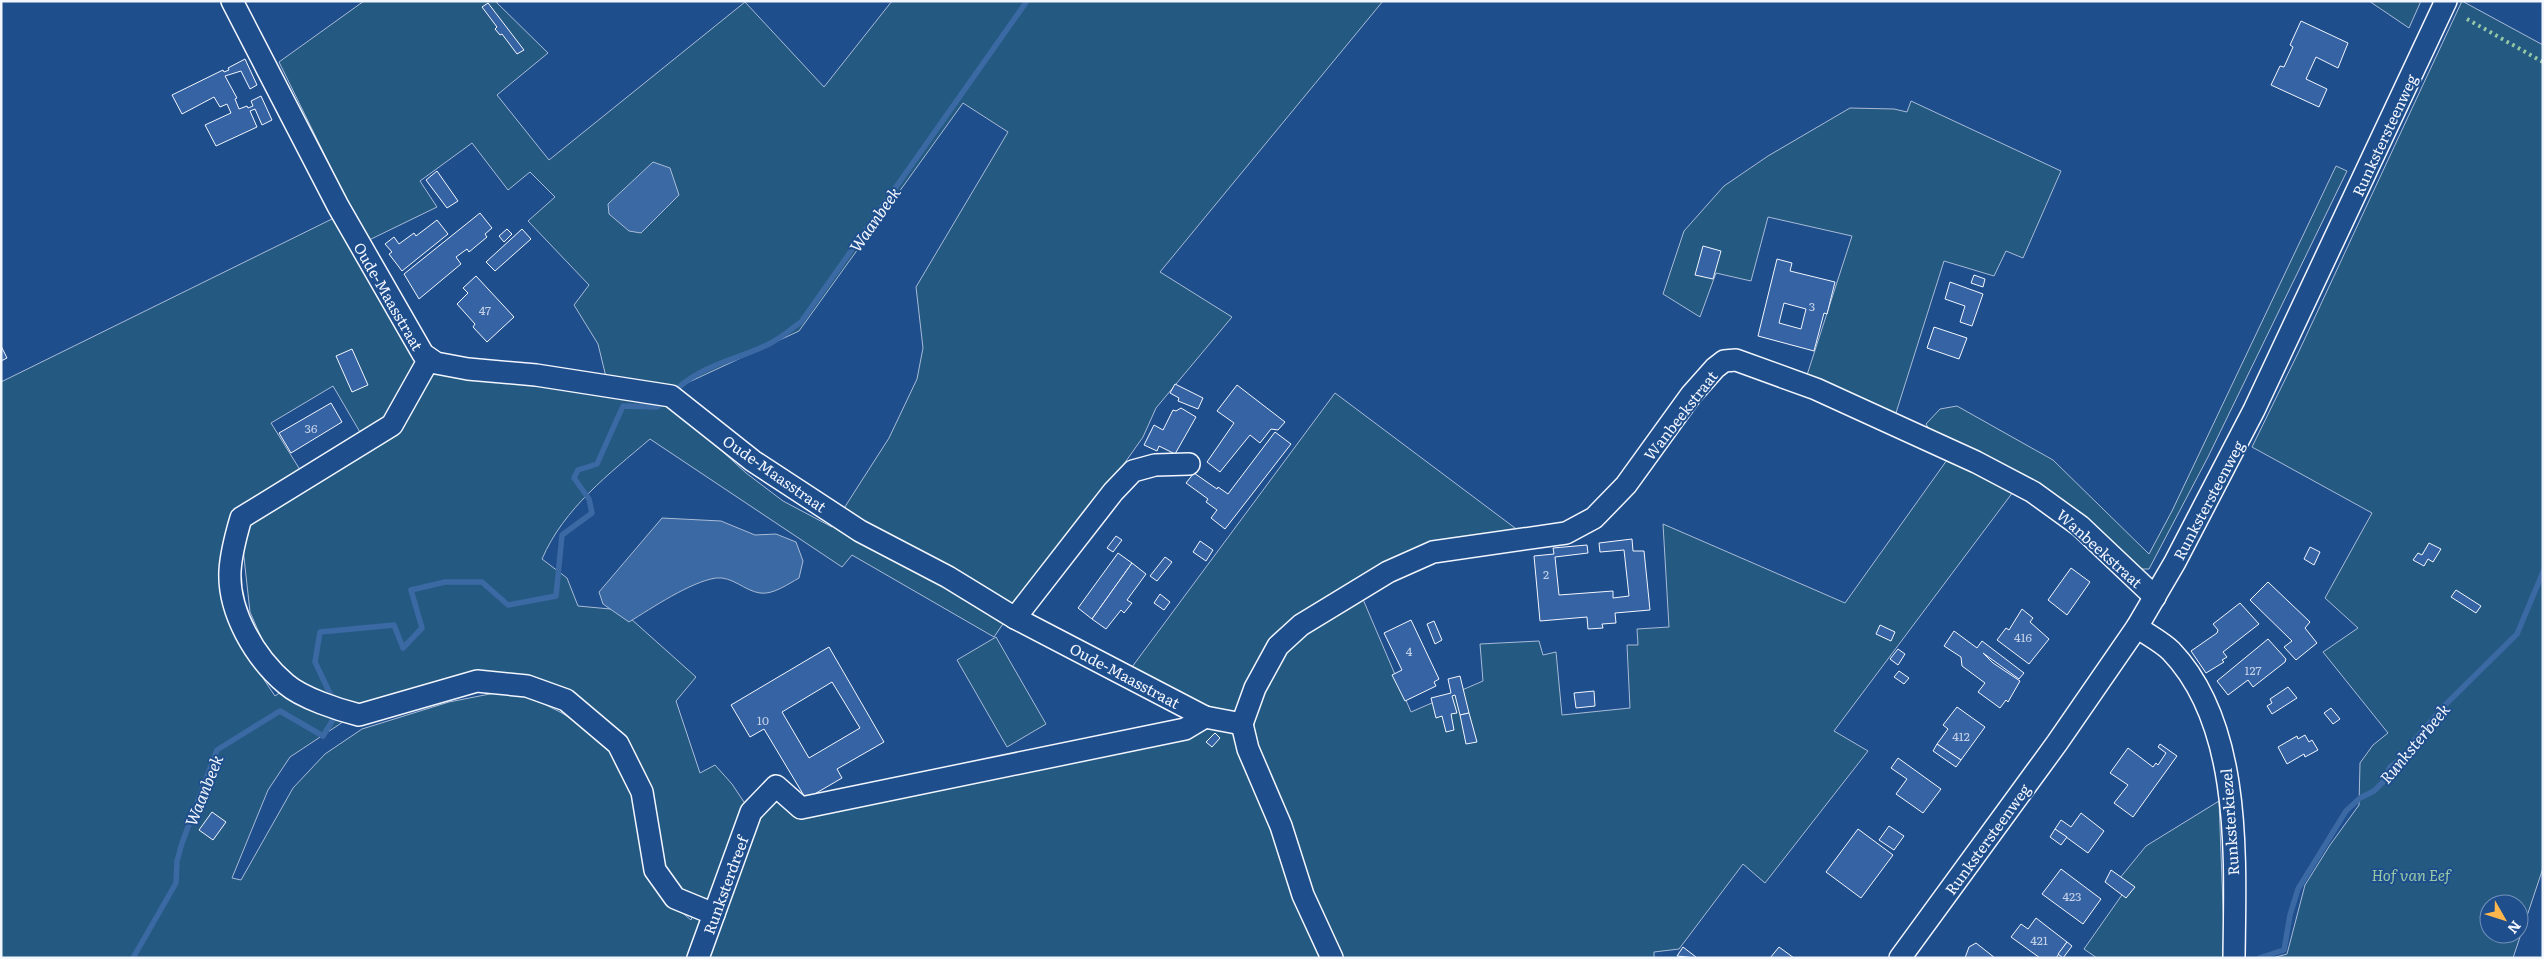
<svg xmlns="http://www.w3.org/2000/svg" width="2544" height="959" font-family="Literata,serif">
<rect width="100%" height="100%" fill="#1f4e8c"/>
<g fill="#245a82" stroke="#a8bbd7" fill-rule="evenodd">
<path d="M 364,1 L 495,1 L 548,53 L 497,95 L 549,160 L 745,2 L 824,87 L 892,1 L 1383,1 L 1160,272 L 1232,317 L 1156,408 L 1143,437 L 1119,471 L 1024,593 L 994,637 L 852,555 L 842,567 L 650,439 C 609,474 564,508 542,559 L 567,578 L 578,606 L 621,610 L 696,677 L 676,701 L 700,773 L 715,765 L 732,784 L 746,805 L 778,802 L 795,814 L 1186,732 L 1192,719 L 1167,692 L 1129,671 L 1335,393 L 1519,531 L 1438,543 L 1369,575 L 1294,618 L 1265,649 L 1249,676 L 1232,723 L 1231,732 L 1244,728 C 1259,686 1283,644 1321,619 C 1334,610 1349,604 1362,597 L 1411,712 L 1483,681 L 1480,644 L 1539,641 L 1543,655 L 1556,652 L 1562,715 L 1630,708 L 1627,645 L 1638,645 L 1637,629 L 1669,627 L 1663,524 L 1845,603 L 1947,460 L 2013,492 L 1834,731 L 1868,751 L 1765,883 L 1743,864 L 1679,949 L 1654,952 L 1654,958 L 1,958 L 1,382 L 336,217 L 407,347 L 420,362 L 438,372 L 602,393 L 672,405 L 746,473 L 783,501 L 832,527 L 889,438 L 917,379 L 923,348 L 916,287 L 1008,132 L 963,103 L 799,331 L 676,388 L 606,377 L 598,344 L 574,305 L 589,285 L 528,221 L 555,197 L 530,172 L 508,190 L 472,143 L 420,181 L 437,207 L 367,241 L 279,62 ZM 333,386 L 367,444 L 307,481 L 271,423 ZM 242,539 L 250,612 L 274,667 L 288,687 L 275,696 L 246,653 L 225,611 L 222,552 ZM 503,680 L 534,689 L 604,721 L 632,758 L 655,832 L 662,873 L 682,899 L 695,908 L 691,920 L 661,895 L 646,859 L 631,783 L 612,751 L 591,731 L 562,713 L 530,697 L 505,691 L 449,702 L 362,729 L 325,754 L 293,788 L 241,880 L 232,878 L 268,790 L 290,757 L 364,708 L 463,685 Z"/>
<path d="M 2369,1 L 2421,1 L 2409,28 Z"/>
<path d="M 2462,1 L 2543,45 L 2543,868 L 2513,958 L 2272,958 L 2287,954 L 2305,885 L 2330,845 L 2359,805 L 2360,763 L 2373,745 L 2388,733 L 2323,652 L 2358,628 L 2325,598 L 2372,513 L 2252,447 L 2300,349 ZM 2489,904 L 2519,904 L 2519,934 L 2489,934 Z"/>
<path d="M 1911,101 L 2061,171 L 2023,258 L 2006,251 L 1994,276 L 1944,261 L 1895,416 L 1807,375 L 1852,236 L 1768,217 L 1751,281 L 1716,273 L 1700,317 L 1663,294 L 1684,231 L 1724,186 L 1768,156 L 1850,108 L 1894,109 L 1907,112 Z"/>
<path d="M 2336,166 L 2347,171 L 2208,457 L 2149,569 L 2135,569 L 1933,435 L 1926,424 L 1940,409 L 1957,406 L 2053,460 L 2149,554 L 2172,511 Z"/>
<path d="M 996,637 L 1046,724 L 1007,747 L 957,660 Z"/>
<path d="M 2219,801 L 2225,958 L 2097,958 L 2084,949 L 2124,892 L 2115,884 L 2146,846 Z"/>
</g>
<g fill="#3b69a3" stroke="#a8bbd7">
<path d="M 653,162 L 670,168 L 679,195 L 641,233 L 629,231 L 609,214 L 608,204 Z"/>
<path d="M 662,518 L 721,521 L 755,535 L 776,534 L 796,542 L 803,561 L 799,578 C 788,584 773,595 760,593 C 745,591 732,576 716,578 C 690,582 652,608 629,622 L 603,604 L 599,592 Z"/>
</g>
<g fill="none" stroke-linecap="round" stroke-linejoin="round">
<g stroke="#3b69a3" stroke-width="5.5">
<path d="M 679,387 C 705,364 739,359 769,344 C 781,338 791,329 801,322 L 1027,1"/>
<path d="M 334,702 L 315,662 L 320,632 L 394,625 L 403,648 L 422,628 L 411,590 L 445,582 L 482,582 L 508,605 L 556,596 L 562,535 L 592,513 L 589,499 L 574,478 L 578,470 L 597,464 L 623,406 L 657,407 L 664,401"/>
<path d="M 133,958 L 176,883 L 177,861 L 182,843 L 217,750 L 280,711 L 323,736 L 337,713"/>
<path d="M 2259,958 L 2284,950 L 2290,915 L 2298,889 L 2346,811 L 2360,798 L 2374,791 L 2383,782 L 2390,767 L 2407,754 L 2414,741 L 2444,706 L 2517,634 L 2543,572"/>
</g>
</g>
<g fill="#3563a3" stroke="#f2f6ff" fill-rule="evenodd">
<path d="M 488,3 L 524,50 L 517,54 L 502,34 L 500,35 L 495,29 L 497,27 L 482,7 Z"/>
<path d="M 2301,21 L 2348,43 L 2338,68 L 2316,57 L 2306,79 L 2327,89 L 2319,107 L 2271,85 L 2280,66 L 2284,67 L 2293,47 L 2290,45 Z"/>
<path d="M 245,59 L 257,85 L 250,89 L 241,71 L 225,76 L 237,98 L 235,99 L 239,109 L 247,106 L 248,108 L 253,106 L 251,101 L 261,96 L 272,120 L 262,125 L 255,109 L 250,111 L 257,127 L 216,146 L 205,125 L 231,113 L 227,104 L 220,107 L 214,97 L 182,114 L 172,95 L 223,70 L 224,72 L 229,70 L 228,68 Z"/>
<path d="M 437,171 L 458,201 L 447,208 L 426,180 Z"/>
<path d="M 480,213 L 492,228 L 485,234 L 487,237 L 469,252 L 467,249 L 456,257 L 461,264 L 419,299 L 404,274 Z"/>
<path d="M 437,220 L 448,234 L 402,271 L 389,254 L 392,252 L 385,244 L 394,237 L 399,244 L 414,233 L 416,236 Z"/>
<path d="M 507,229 L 512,234 L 504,242 L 499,236 Z"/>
<path d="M 522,229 L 531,239 L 495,271 L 486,262 Z"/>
<path d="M 1703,246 L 1721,251 L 1713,279 L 1695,275 Z"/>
<path d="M 1777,259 L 1792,263 L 1790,271 L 1835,282 L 1827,314 L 1824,313 L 1814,351 L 1758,336 ZM 1784,303 L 1806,309 L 1801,329 L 1779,323 Z"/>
<path d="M 1974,275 L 1985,279 L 1983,287 L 1971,283 Z"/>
<path d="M 476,276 L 514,317 L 487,342 L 473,327 L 475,324 L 457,304 L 468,293 L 463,288 Z"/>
<path d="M 1950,282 L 1983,294 L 1972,326 L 1960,322 L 1965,306 L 1945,299 Z"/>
<path d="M 1934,327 L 1967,338 L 1959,359 L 1927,348 Z"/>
<path d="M 1,346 L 7,358 L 1,361 Z"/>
<path d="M 352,349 L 368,385 L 352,392 L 336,356 Z"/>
<path d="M 1175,384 L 1203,398 L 1198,409 L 1178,401 L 1179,398 L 1170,393 Z"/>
<path d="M 1237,385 L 1285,422 L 1278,430 L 1271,429 L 1260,443 L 1250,435 L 1220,472 L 1207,462 L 1234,423 L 1217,411 Z"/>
<path d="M 331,403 L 342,422 L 291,453 L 279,433 Z"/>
<path d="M 1181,408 L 1196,417 L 1175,454 L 1159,446 L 1157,451 L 1144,445 L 1154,425 L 1163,430 L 1173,410 L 1176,411 Z"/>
<path d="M 1275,432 L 1291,444 L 1225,529 L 1211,518 L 1217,510 L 1206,502 L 1208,499 L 1186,483 L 1194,473 L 1217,489 L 1218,487 L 1228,494 Z"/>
<path d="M 1116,536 L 1122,540 L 1113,552 L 1107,548 Z"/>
<path d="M 1632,539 L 1633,551 L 1644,551 L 1650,610 L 1615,613 L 1616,623 L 1602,624 L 1603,628 L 1588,629 L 1587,617 L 1540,621 L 1534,556 L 1554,554 L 1553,548 L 1587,545 L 1588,553 L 1555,557 L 1559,595 L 1613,591 L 1613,598 L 1629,596 L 1624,550 L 1600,552 L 1599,543 Z"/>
<path d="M 1200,541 L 1213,550 L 1206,561 L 1193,552 Z"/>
<path d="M 2429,543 L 2441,549 L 2433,562 L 2428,559 L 2424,566 L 2413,560 L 2418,553 L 2422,555 Z"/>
<path d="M 2310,547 L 2320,552 L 2314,565 L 2304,559 Z"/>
<path d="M 1118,553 L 1132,563 L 1092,619 L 1078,608 Z"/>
<path d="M 1165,557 L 1172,562 L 1157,581 L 1150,576 Z"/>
<path d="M 1132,563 L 1146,574 L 1127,600 L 1132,603 L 1124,613 L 1121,610 L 1106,629 L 1092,619 Z"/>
<path d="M 2071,568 L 2090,582 L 2067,615 L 2048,600 Z"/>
<path d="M 2268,582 L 2310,622 L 2305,628 L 2317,643 L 2296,660 L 2284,647 L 2292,641 L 2250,600 Z"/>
<path d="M 2456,590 L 2481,606 L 2476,613 L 2451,597 Z"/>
<path d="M 1160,594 L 1170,602 L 1164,610 L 1154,603 Z"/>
<path d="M 2240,603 L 2259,624 L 2223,652 L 2227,657 L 2222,660 L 2224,662 L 2206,673 L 2191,651 L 2217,633 L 2218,630 L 2213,624 Z"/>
<path d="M 2022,609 L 2033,618 L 2030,622 L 2049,639 L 2029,664 L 1997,640 L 2006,628 L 2009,630 Z"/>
<path d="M 1411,620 L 1439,679 L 1434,682 L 1436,686 L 1405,701 L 1392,675 L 1402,670 L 1384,633 Z"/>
<path d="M 1434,621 L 1442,640 L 1435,644 L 1427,624 Z"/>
<path d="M 1880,625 L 1895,632 L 1891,641 L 1876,634 Z"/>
<path d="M 1954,631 L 1977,648 L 1982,641 L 2024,673 L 2019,679 L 1983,653 L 1993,663 L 2020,681 L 2008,702 L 2006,700 L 2000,708 L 1978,692 L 1985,683 L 1962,666 L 1961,657 L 1944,646 Z"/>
<path d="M 2268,639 L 2286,659 L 2285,662 L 2253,687 L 2248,680 L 2228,695 L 2217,681 Z"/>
<path d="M 829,647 L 884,742 L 837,769 L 842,778 L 806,799 L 764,729 L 750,737 L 731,705 ZM 832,682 L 860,728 L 809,758 L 782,712 Z"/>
<path d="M 1898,649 L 1905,654 L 1898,665 L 1890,659 Z"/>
<path d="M 1899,671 L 1909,678 L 1904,684 L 1894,677 Z"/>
<path d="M 1460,676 L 1469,713 L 1460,715 L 1455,695 L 1452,696 L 1457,713 L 1451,714 L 1454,730 L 1446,732 L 1442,716 L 1436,718 L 1431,698 L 1451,693 L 1448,679 Z"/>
<path d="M 2288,687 L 2297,698 L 2272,714 L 2267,706 L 2272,703 L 2270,699 Z"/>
<path d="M 1594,691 L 1595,706 L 1576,708 L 1574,693 Z"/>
<path d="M 1957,707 L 1985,727 L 1961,760 L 1937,744 L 1948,729 L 1943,725 Z"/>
<path d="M 2331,708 L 2340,719 L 2333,724 L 2324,713 Z"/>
<path d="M 1469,713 L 1477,742 L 1466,744 L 1460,715 Z"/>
<path d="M 1215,733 L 1220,738 L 1212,747 L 1206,742 Z"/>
<path d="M 2305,735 L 2309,742 L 2312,740 L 2318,750 L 2305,757 L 2304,754 L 2287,764 L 2278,747 L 2297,736 L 2298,739 Z"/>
<path d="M 1937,744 L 1961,760 L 1956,767 L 1933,751 Z"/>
<path d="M 2160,744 L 2177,756 L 2133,817 L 2114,803 L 2128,785 L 2110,773 L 2128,748 L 2153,767 L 2156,763 L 2158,765 L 2166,753 L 2158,747 Z"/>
<path d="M 1898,758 L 1941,789 L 1923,813 L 1896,794 L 1907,779 L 1891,768 Z"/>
<path d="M 212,812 L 226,822 L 213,840 L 199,830 Z"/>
<path d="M 2081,813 L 2104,831 L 2088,853 L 2055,829 L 2061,820 L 2071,827 Z"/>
<path d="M 1889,826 L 1904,836 L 1894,850 L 1879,840 Z"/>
<path d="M 1858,829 L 1893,855 L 1861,898 L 1826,872 Z"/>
<path d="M 2055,829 L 2067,837 L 2061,845 L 2050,837 Z"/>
<path d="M 2061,869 L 2101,899 L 2083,924 L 2042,894 Z"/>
<path d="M 2111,870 L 2135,887 L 2126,898 L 2105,882 Z"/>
<path d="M 2036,918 L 2067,942 L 2056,958 L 2040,958 L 2011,937 L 2021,924 L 2028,929 Z"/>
<path d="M 2067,942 L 2072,946 L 2063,958 L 2058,954 Z"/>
<path d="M 1976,943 L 1995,958 L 1965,958 L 1969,947 Z"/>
<path d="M 1683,947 L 1696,957 L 1696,958 L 1677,956 Z"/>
<path d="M 1779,947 L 1794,958 L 1770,958 Z"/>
</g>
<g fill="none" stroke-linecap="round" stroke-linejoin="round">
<g stroke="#f2f6ff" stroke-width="24">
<g id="minor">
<path d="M 232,1 L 338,206 L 423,354 L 436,363 L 468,369 L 536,375 L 671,396 L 753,461 L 860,531 L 948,577 L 1015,618 L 1205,717 L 1242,724"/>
<path d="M 429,359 L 392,425 L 241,518 C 236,535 231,553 230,571 C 228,612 255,658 286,684 C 302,698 339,710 359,715 L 477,681 L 527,686 L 566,700 L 618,744 L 642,792 L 655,870 L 675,898 L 714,914"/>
<path d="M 1015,618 L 1113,492 L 1133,471 L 1155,465 L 1189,464"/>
<path d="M 2137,627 C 2148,635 2162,642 2171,651 C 2243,726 2235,861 2234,958"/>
<path d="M 1242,724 L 1255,688 L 1278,646 L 1301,625 L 1388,572 L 1433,552 L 1566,533 L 1594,518 L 1626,485 L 1691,395 L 1715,368 L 1724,361 L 1736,360 L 1816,389 L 1976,462 L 2033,492 L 2080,526 L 2155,597"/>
<path d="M 1242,724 L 1248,749 L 1281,826 L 1303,895 L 1332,958"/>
<path d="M 698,958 L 751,812 L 776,786 L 801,808 L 1185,729 L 1205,717"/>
<path d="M 1900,958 L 2057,743 L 2137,627 L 2175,562 L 2254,410 L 2446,1"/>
</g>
</g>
<use href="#minor" stroke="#1f4e8c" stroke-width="21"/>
<path stroke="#97c8a6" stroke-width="4" stroke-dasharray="2.5 4" stroke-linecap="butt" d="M 2467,19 L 2543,62"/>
</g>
<g text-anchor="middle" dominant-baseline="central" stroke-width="4" stroke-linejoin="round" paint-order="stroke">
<g font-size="12" fill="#c3d1e8">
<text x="1812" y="306">3</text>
<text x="485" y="310">47</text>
<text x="311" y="428">36</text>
<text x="1546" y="574">2</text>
<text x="2023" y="637">416</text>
<text x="1409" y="651">4</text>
<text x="2253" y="670">127</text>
<text x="763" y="720">10</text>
<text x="1961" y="736">412</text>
<text x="2072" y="896">423</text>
<text x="2039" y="940">421</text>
</g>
<g font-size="15" fill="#f2f6ff" stroke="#1f4e8c">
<text transform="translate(2384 135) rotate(-65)">Runkstersteenweg</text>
<text transform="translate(389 296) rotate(60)">Oude-Maasstraat</text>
<text transform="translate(1680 415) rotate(-52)">Wanbeekstraat</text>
<text transform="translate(775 473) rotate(35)">Oude-Maasstraat</text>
<text transform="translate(2208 500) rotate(-62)">Runkstersteenweg</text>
<text transform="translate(2100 548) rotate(42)">Wanbeekstraat</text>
<text transform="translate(1125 675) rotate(28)">Oude-Maasstraat</text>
<text transform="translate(2229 822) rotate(-94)">Runksterkiezel</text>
<text transform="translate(1987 839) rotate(-54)">Runkstersteenweg</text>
<text transform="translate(725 885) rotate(-70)">Runksterdreef</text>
</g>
<g font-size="15" font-style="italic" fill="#97c8a6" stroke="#1f4e8c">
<text x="2411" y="874">Hof van Eef</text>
</g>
<g font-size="16" font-style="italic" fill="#f2f6ff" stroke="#1f4e8c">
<text transform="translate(874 219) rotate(-55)">Waanbeek</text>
<text transform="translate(2414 743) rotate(-50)">Runksterbeek</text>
<text transform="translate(203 790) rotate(-68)">Waanbeek</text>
</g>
</g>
<rect width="2544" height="959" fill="none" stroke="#f2f6ff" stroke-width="5"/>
<g transform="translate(2504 919) rotate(129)"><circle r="24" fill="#1f4e8c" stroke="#7391ba"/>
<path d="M0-4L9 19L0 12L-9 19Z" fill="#ffb74d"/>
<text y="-8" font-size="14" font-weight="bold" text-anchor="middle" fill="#f2f6ff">N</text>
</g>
</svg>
